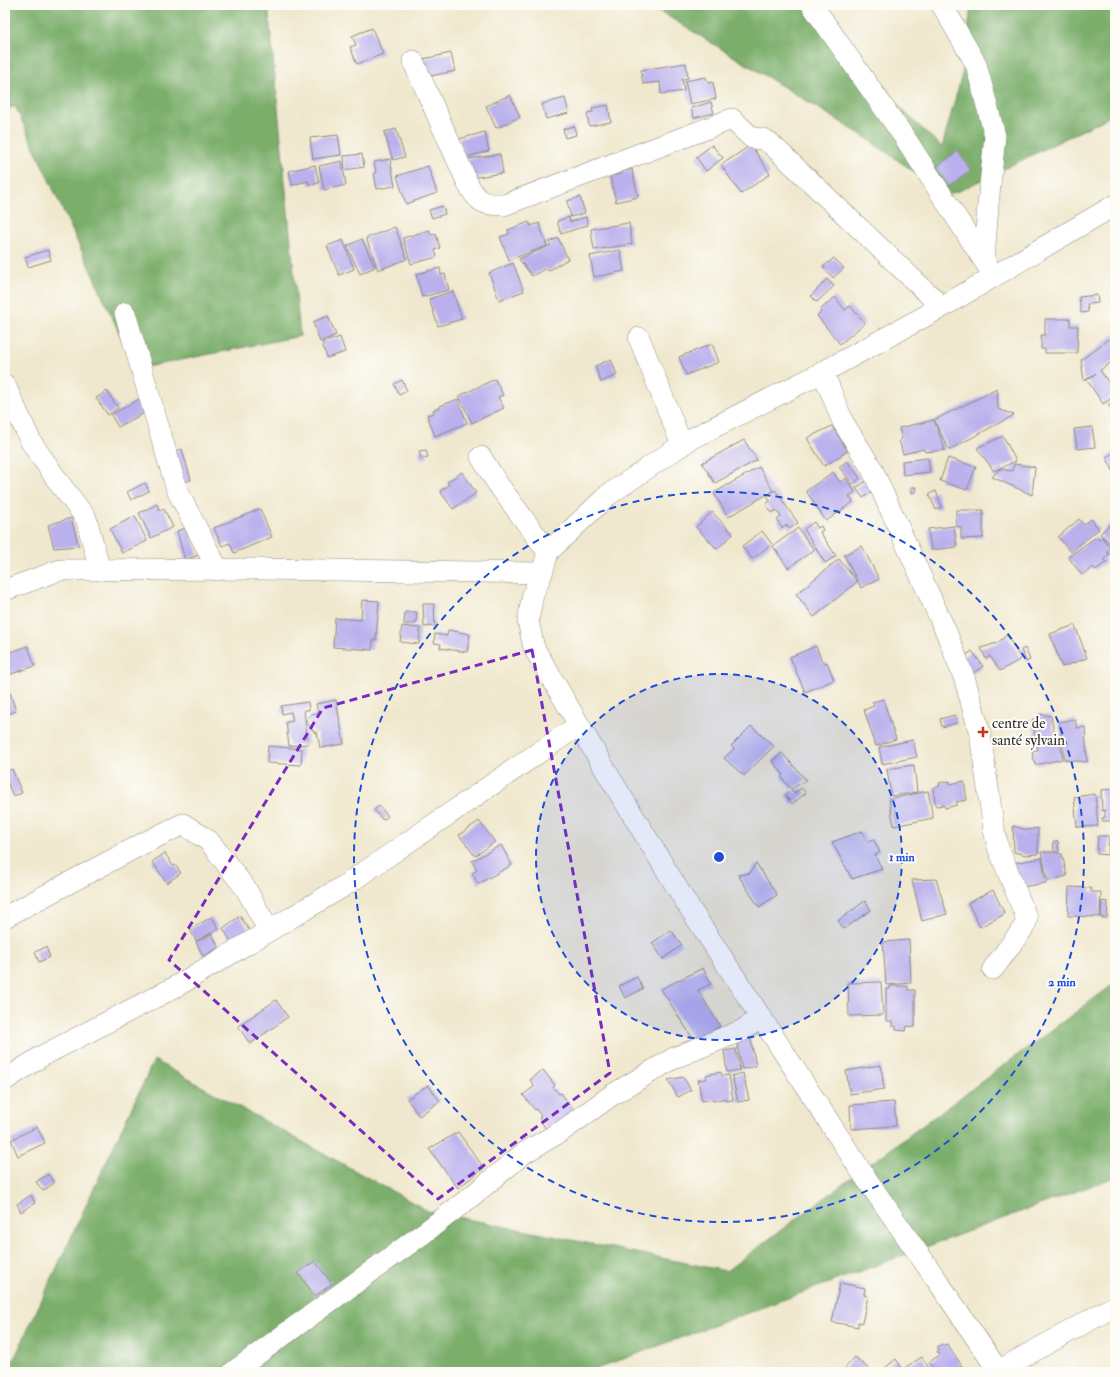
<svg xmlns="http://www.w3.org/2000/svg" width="1120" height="1377" font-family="'IM FELL Double Pica',serif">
<rect width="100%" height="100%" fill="#fdfcf7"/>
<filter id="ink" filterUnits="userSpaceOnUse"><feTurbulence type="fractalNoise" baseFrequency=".025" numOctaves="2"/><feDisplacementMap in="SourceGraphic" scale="8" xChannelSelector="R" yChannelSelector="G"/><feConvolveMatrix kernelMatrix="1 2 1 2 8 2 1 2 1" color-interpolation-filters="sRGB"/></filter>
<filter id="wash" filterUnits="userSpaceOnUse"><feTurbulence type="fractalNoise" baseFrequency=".012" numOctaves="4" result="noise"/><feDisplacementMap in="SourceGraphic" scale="16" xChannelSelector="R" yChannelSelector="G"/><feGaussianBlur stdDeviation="0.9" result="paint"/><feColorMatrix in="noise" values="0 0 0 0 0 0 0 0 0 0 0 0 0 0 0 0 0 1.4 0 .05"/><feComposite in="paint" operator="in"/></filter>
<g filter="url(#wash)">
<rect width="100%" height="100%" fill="#f0e8ce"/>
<g fill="#7aae6a" stroke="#526c4a">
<path d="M 5,5 L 268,5 L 300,336 L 136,369 L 15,106 L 5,111 Z"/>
<path d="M 636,5 L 823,5 L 902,110 L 942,147 L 964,67 L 971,5 L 1115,5 L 1115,114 L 961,190 L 947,195 L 862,135 L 653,7 Z"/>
<path d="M 1115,983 L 1115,1177 L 588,1372 L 8,1372 L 154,1060 L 428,1211 L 726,1271 Z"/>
</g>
<g id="blocks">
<g fill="#bab0ed">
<path d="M 372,28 L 383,54 L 357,64 L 350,47 L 356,45 L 352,36 Z"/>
<path d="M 451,53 L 455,71 L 426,77 L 423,59 Z"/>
<path d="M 686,63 L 688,78 L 682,79 L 684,91 L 661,94 L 660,82 L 643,84 L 641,70 Z"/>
<path d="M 706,77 L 708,83 L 713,82 L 716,99 L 690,104 L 685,81 Z"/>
<path d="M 510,95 L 520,117 L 496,128 L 486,106 Z"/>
<path d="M 565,98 L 569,113 L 546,119 L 542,104 Z"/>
<path d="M 711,102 L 714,113 L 694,118 L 691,108 Z"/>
<path d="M 608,105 L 611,122 L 589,126 L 587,113 L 593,112 L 592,108 Z"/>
<path d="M 574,126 L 576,135 L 565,138 L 563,129 Z"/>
<path d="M 396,129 L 405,157 L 393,160 L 384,132 Z"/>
<path d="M 485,132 L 489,151 L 464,158 L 459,139 Z"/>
<path d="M 338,135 L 341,155 L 313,159 L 310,138 Z"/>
<path d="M 712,145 L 723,158 L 706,171 L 696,157 Z"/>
<path d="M 751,145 L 770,174 L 741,194 L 721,165 Z"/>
<path d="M 958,151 L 971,170 L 949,186 L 936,167 Z"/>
<path d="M 362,154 L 364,167 L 345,170 L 344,156 Z"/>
<path d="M 500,154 L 503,173 L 471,178 L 468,159 Z"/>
<path d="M 390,159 L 395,186 L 377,189 L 374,173 L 376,172 L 374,162 Z"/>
<path d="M 5,160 L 9,165 L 5,168 Z"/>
<path d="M 342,161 L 346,185 L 324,190 L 319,166 Z"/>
<path d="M 315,165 L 319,183 L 309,185 L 308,181 L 292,185 L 289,171 Z"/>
<path d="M 428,166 L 437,193 L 406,204 L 397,176 Z"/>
<path d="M 632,169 L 638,197 L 616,202 L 610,176 L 622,174 L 621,172 Z"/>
<path d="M 580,197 L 585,213 L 571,217 L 567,201 Z"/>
<path d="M 443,206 L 445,214 L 432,218 L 429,210 Z"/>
<path d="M 569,217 L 570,222 L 586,217 L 588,225 L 561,234 L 557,221 Z"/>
<path d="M 529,222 L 531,226 L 539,223 L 547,246 L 509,260 L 500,237 L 509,234 L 508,230 Z"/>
<path d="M 629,223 L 632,244 L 594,250 L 591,229 Z"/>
<path d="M 395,227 L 407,259 L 378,270 L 366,238 Z"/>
<path d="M 429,230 L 431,235 L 436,234 L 440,248 L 435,250 L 437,257 L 411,264 L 403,238 Z"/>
<path d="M 558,238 L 568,259 L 548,271 L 546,268 L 532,276 L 519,259 L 551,245 L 549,242 Z"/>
<path d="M 362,239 L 375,267 L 360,274 L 347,246 Z"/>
<path d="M 343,240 L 354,269 L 339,275 L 327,246 Z"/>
<path d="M 48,250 L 51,260 L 28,267 L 25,257 Z"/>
<path d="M 620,250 L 624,271 L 594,277 L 590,256 Z"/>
<path d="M 834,258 L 844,268 L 833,278 L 823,267 Z"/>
<path d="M 513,263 L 524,291 L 499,300 L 489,273 Z"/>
<path d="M 440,268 L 441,275 L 445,274 L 449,290 L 422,297 L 416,274 Z"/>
<path d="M 827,279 L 834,286 L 817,302 L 811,296 Z"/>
<path d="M 453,291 L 462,319 L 438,326 L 429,299 Z"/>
<path d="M 1097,295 L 1098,303 L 1087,304 L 1088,312 L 1081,313 L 1079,297 Z"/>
<path d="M 835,297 L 845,310 L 850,306 L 865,323 L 840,344 L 817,316 L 821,312 L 820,310 Z"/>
<path d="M 328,316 L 336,335 L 320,342 L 313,322 Z"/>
<path d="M 1045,319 L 1070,319 L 1070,326 L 1078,326 L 1077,353 L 1045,353 L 1045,349 L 1041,349 L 1041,335 L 1045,335 Z"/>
<path d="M 1115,334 L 1115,360 L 1100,370 L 1115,392 L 1115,396 L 1103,404 L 1087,380 L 1096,373 L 1084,381 L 1081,360 Z"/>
<path d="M 340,337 L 345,352 L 327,358 L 322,343 Z"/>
<path d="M 712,344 L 719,362 L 686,375 L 679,357 Z"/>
<path d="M 611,359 L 617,375 L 601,382 L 595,366 Z"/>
<path d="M 495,379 L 503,395 L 498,397 L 504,408 L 472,423 L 459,396 Z"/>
<path d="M 402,380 L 407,391 L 399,395 L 394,384 Z"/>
<path d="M 997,389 L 998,409 L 1014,415 L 949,450 L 934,420 Z"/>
<path d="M 107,391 L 118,408 L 108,415 L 96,398 Z"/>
<path d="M 141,398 L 148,411 L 118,427 L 111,415 Z"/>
<path d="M 458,399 L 467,423 L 435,436 L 427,415 L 434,413 L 433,410 L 441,407 L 440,406 Z"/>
<path d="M 1115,399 L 1115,413 L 1108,405 Z"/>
<path d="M 934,420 L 945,450 L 925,452 L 924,449 L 903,454 L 899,440 L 902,439 L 899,428 Z"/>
<path d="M 832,426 L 848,451 L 824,466 L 807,438 Z"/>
<path d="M 1092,427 L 1095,447 L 1077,449 L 1074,429 Z"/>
<path d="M 1003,436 L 1016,461 L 994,471 L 977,448 Z"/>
<path d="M 744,440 L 757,460 L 715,483 L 702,463 Z"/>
<path d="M 182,449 L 191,480 L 181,483 L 171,453 Z"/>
<path d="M 426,450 L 428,457 L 421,459 L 419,451 Z"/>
<path d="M 1115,452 L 1115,474 L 1106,457 Z"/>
<path d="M 928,458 L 930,472 L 903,475 L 902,461 Z"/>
<path d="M 948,458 L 976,467 L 967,490 L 940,481 Z"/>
<path d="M 847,461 L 860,478 L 853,484 L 839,467 Z"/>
<path d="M 1014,464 L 1035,467 L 1032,495 L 992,477 L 1000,469 L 1012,471 Z"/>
<path d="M 759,467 L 773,491 L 728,517 L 714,493 Z"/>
<path d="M 462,472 L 476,493 L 453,509 L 440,491 L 449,485 L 447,482 Z"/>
<path d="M 833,472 L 840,482 L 846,478 L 855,492 L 849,496 L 853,502 L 826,521 L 806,491 Z"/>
<path d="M 868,480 L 875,490 L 863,498 L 856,488 Z"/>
<path d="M 145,483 L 149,491 L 131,500 L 127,492 Z"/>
<path d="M 911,487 L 916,487 L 916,492 L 912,493 Z"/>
<path d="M 775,490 L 798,523 L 789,529 L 787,525 L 782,528 L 777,520 L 781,517 L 776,510 L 772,513 L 766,504 L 770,501 L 767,495 Z"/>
<path d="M 936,491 L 942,507 L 936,510 L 929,494 Z"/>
<path d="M 157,504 L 160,511 L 164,509 L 173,527 L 151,538 L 139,513 Z"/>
<path d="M 260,509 L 272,537 L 234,553 L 230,543 L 222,546 L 214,528 Z"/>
<path d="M 956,510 L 983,510 L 983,538 L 961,539 L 961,527 L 956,526 Z"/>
<path d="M 712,512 L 733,534 L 717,549 L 696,527 Z"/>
<path d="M 135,516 L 147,541 L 122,553 L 110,529 Z"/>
<path d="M 71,518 L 79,546 L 54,548 L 48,525 Z"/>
<path d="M 1079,519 L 1084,525 L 1091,519 L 1099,529 L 1071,552 L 1058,537 Z"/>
<path d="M 1113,521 L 1115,523 L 1115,549 L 1100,534 Z"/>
<path d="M 814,522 L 818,528 L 821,526 L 823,530 L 820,532 L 836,556 L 825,563 L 804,529 Z"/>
<path d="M 954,526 L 957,547 L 931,550 L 928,529 Z"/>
<path d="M 189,527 L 198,555 L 185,560 L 177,531 Z"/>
<path d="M 798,528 L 814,550 L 788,568 L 773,546 Z"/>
<path d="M 762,531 L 772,544 L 752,559 L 742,546 Z"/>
<path d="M 1096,537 L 1099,540 L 1102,537 L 1110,548 L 1107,551 L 1109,555 L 1104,559 L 1107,562 L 1095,570 L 1093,567 L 1082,575 L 1068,557 Z"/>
<path d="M 862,546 L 879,579 L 861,588 L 844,555 Z"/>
<path d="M 839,559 L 857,582 L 814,617 L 796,594 Z"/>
<path d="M 362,600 L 379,601 L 376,640 L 373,640 L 372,650 L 333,647 L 335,618 L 361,620 Z"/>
<path d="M 423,604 L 434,604 L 435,626 L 424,627 Z"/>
<path d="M 405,612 L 417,612 L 416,624 L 404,624 Z"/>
<path d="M 1075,625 L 1087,658 L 1062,667 L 1050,634 Z"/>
<path d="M 402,626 L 420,628 L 419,644 L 400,642 Z"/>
<path d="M 448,630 L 470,634 L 467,652 L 440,648 L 441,644 L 434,643 L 435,634 L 447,636 Z"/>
<path d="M 1007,635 L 1021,659 L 1000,671 L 990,656 L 986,659 L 981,648 L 997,643 Z"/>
<path d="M 28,646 L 35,666 L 5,676 L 5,654 Z"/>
<path d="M 816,646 L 823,664 L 827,662 L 834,680 L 805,692 L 790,657 Z"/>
<path d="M 1025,648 L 1030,660 L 1026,662 L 1021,650 Z"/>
<path d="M 972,651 L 983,666 L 972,674 L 961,659 Z"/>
<path d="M 10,693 L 16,711 L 5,715 L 5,695 Z"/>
<path d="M 883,699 L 896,739 L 876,746 L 864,710 L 874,706 L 872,702 Z"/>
<path d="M 336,700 L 344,744 L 320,748 L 317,732 L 315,733 L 306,721 L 311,714 L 318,713 L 316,704 Z"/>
<path d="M 308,702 L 309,710 L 304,710 L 308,744 L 289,746 L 286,722 L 293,721 L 291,712 L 282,714 L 281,706 Z"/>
<path d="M 1040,714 L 1051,716 L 1055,738 L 1059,737 L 1063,759 L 1035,765 L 1032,751 L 1038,750 L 1032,720 Z"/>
<path d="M 955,715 L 957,723 L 942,727 L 940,719 Z"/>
<path d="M 1075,719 L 1077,728 L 1085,727 L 1087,762 L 1065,760 L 1059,722 Z"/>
<path d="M 751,726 L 774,746 L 744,776 L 724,758 L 734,749 L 731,746 Z"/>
<path d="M 913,740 L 917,757 L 882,764 L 879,747 Z"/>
<path d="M 268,746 L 302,749 L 301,765 L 267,763 Z"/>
<path d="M 782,753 L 806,780 L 791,789 L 781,777 L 783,774 L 772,761 Z"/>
<path d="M 914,765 L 917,792 L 891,796 L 887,769 Z"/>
<path d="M 12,769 L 22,793 L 13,796 L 5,777 L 5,772 Z"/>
<path d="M 950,781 L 950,784 L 964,781 L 967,800 L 956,802 L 957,805 L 945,808 L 944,805 L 936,806 L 933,788 L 940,786 L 939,783 Z"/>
<path d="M 801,788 L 806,793 L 792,804 L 785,795 L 792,790 L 795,793 Z"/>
<path d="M 1115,789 L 1115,821 L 1102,821 L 1102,818 L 1105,817 L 1105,810 L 1102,811 L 1101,790 Z"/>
<path d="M 928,791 L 933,818 L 894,826 L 889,799 Z"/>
<path d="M 1095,794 L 1098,826 L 1077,827 L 1074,797 Z"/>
<path d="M 379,806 L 388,816 L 383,820 L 374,810 Z"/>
<path d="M 479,821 L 495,842 L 475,856 L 459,835 Z"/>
<path d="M 1013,826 L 1027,830 L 1038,828 L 1038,854 L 1026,855 L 1014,852 Z"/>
<path d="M 862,831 L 868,842 L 873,839 L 880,852 L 875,855 L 882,869 L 852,879 L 832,842 Z"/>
<path d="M 1098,836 L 1109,836 L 1108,855 L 1097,854 Z"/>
<path d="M 1058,841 L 1059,852 L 1054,852 L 1053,842 Z"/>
<path d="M 501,845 L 512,865 L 478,884 L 472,873 L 477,870 L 472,861 Z"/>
<path d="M 1041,852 L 1051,852 L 1062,854 L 1067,876 L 1048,881 Z"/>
<path d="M 165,853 L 173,866 L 175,865 L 181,873 L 167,883 L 152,862 Z"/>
<path d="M 1042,858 L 1046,883 L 1017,888 L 1013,863 Z"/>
<path d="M 756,863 L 777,895 L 759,907 L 738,875 L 750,873 Z"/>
<path d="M 936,879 L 947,914 L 922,921 L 912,880 Z"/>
<path d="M 1069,887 L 1091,888 L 1091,892 L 1101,892 L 1100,917 L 1068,916 Z"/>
<path d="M 993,890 L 1005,914 L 980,927 L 968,903 Z"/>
<path d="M 865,901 L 871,910 L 844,929 L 838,921 Z"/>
<path d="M 1102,901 L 1108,902 L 1107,918 L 1101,918 Z"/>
<path d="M 240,916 L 251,933 L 233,945 L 223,928 Z"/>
<path d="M 212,917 L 219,929 L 196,941 L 190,929 Z"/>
<path d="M 671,930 L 682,945 L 663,959 L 652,943 Z"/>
<path d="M 212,934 L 219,948 L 203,956 L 196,942 Z"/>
<path d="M 909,940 L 911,983 L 886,985 L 883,942 Z"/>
<path d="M 46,947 L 50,957 L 39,962 L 35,952 Z"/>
<path d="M 703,968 L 711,984 L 698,990 L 720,1026 L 695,1042 L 661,989 Z"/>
<path d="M 637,977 L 643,989 L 625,998 L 619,986 Z"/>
<path d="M 881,982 L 883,1015 L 849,1016 L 848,983 Z"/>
<path d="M 890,986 L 908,986 L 908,990 L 915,990 L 915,1027 L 907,1026 L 906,1031 L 896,1030 L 896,1026 L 892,1026 L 892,1021 L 886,1021 L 886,989 L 890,989 Z"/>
<path d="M 276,1000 L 288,1017 L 250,1044 L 238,1026 Z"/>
<path d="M 750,1036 L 756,1066 L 742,1069 L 736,1039 Z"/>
<path d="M 736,1049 L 740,1070 L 727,1072 L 724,1051 Z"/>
<path d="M 881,1065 L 884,1089 L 850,1094 L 846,1071 Z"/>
<path d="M 543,1070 L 555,1085 L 553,1087 L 559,1094 L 561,1093 L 577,1114 L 546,1129 L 539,1118 L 541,1116 L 536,1109 L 535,1110 L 523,1095 L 535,1086 L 530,1080 Z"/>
<path d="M 721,1072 L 722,1076 L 729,1075 L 733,1100 L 726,1101 L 726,1098 L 713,1101 L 713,1099 L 702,1101 L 698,1080 L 707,1079 L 706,1075 Z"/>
<path d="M 743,1073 L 749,1100 L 738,1102 L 732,1076 Z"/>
<path d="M 683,1077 L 691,1090 L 678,1097 L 668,1080 Z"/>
<path d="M 428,1085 L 440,1101 L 419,1116 L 407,1099 Z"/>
<path d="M 894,1102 L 896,1126 L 851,1129 L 850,1105 Z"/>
<path d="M 37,1127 L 45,1143 L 18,1156 L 11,1140 Z"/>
<path d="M 458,1132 L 484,1168 L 458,1188 L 429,1149 Z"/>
<path d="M 48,1174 L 54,1183 L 43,1191 L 36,1182 Z"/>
<path d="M 31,1195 L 35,1203 L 21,1212 L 17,1204 Z"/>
<path d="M 315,1261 L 332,1284 L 315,1296 L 298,1273 Z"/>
<path d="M 840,1283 L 865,1288 L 864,1295 L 868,1296 L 862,1323 L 858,1322 L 858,1327 L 832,1322 Z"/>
<path d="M 942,1344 L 943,1346 L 947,1344 L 962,1366 L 953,1372 L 936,1372 L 929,1362 L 940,1355 L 937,1351 L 939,1350 L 937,1347 Z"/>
<path d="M 855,1357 L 869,1369 L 866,1372 L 849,1372 L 845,1368 Z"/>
<path d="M 922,1357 L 931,1372 L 898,1372 Z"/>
<path d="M 896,1359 L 902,1368 L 896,1372 L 888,1372 L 885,1368 Z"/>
</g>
</g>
</g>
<g filter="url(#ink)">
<use href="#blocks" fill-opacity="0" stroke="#8e8a7c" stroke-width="1"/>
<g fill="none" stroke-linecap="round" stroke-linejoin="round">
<g stroke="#8e8a7c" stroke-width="22">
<g id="minor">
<path d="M 812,5 L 907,141 L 994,276"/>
<path d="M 942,5 L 976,64 L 995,136 L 988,205 L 984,260"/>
<path d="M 413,61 L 469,186 C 479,204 484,204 504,205 L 732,119 L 752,138 L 763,139 L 771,144 L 942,307"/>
<path d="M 125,313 L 177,490 L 218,570"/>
<path d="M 639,338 L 682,445"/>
<path d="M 823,372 L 843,422 L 872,469 L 947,634 L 965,680 L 980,734 L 994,830 L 998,847 L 1027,919 L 1024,927 L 993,969"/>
<path d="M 5,385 L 31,442 L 60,484 L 86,518 L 100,570"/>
<path d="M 481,457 L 497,483 L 548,552"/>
<path d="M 5,590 L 60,570 L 260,569 L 542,573"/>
<path d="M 5,917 L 142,844 L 183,824 L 209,841 L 246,889 L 269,931"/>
<path d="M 5,1080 L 42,1056 L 175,987 L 344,886 L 579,725"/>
<path d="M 998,1371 L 1115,1306"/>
<path d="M 233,1372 L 424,1233 L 472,1196 L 524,1153 L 562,1131 L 612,1095 L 674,1058 L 743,1030 L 761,1017"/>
<path d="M 999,1372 L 943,1289 L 865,1177 L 687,904 L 609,776 L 534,648 L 528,621 L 533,594 L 542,573 L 548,552 L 608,495 L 689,440 L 823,372 L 942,307 L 1115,205"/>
</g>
</g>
<use href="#minor" stroke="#fff" stroke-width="21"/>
</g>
</g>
<path fill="none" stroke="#7b2cbf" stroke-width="3" stroke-dasharray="8 5" stroke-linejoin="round" d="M 532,650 L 610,1073 L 438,1199 L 169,960 L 323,708 Z"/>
<circle cx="719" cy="857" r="183" fill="#1d4ed8" fill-opacity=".12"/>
<g fill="none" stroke="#1d4ed8" stroke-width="2" stroke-dasharray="7 5">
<circle cx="719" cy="857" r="183"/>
<circle cx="719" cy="857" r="365"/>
</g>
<path fill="#c8321e" stroke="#fdfcf7" stroke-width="1.5" d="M981 726h4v4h4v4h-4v4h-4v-4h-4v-4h4z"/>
<g text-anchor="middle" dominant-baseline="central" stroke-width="4" stroke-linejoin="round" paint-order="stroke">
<g font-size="15" fill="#2b2b2b" stroke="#fdfcf7" text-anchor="start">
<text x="992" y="723">centre de<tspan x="992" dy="17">santé sylvain</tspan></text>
</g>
</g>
<circle cx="719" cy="857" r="6" fill="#1d4ed8" stroke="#fdfcf7" stroke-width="2"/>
<g font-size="12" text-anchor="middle" font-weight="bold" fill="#1d4ed8" stroke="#fdfcf7" stroke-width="4" stroke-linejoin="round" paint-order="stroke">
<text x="902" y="861">1 min</text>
<text x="1062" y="986">2 min</text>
</g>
<rect width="1120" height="1377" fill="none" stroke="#fdfcf7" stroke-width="20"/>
</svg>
